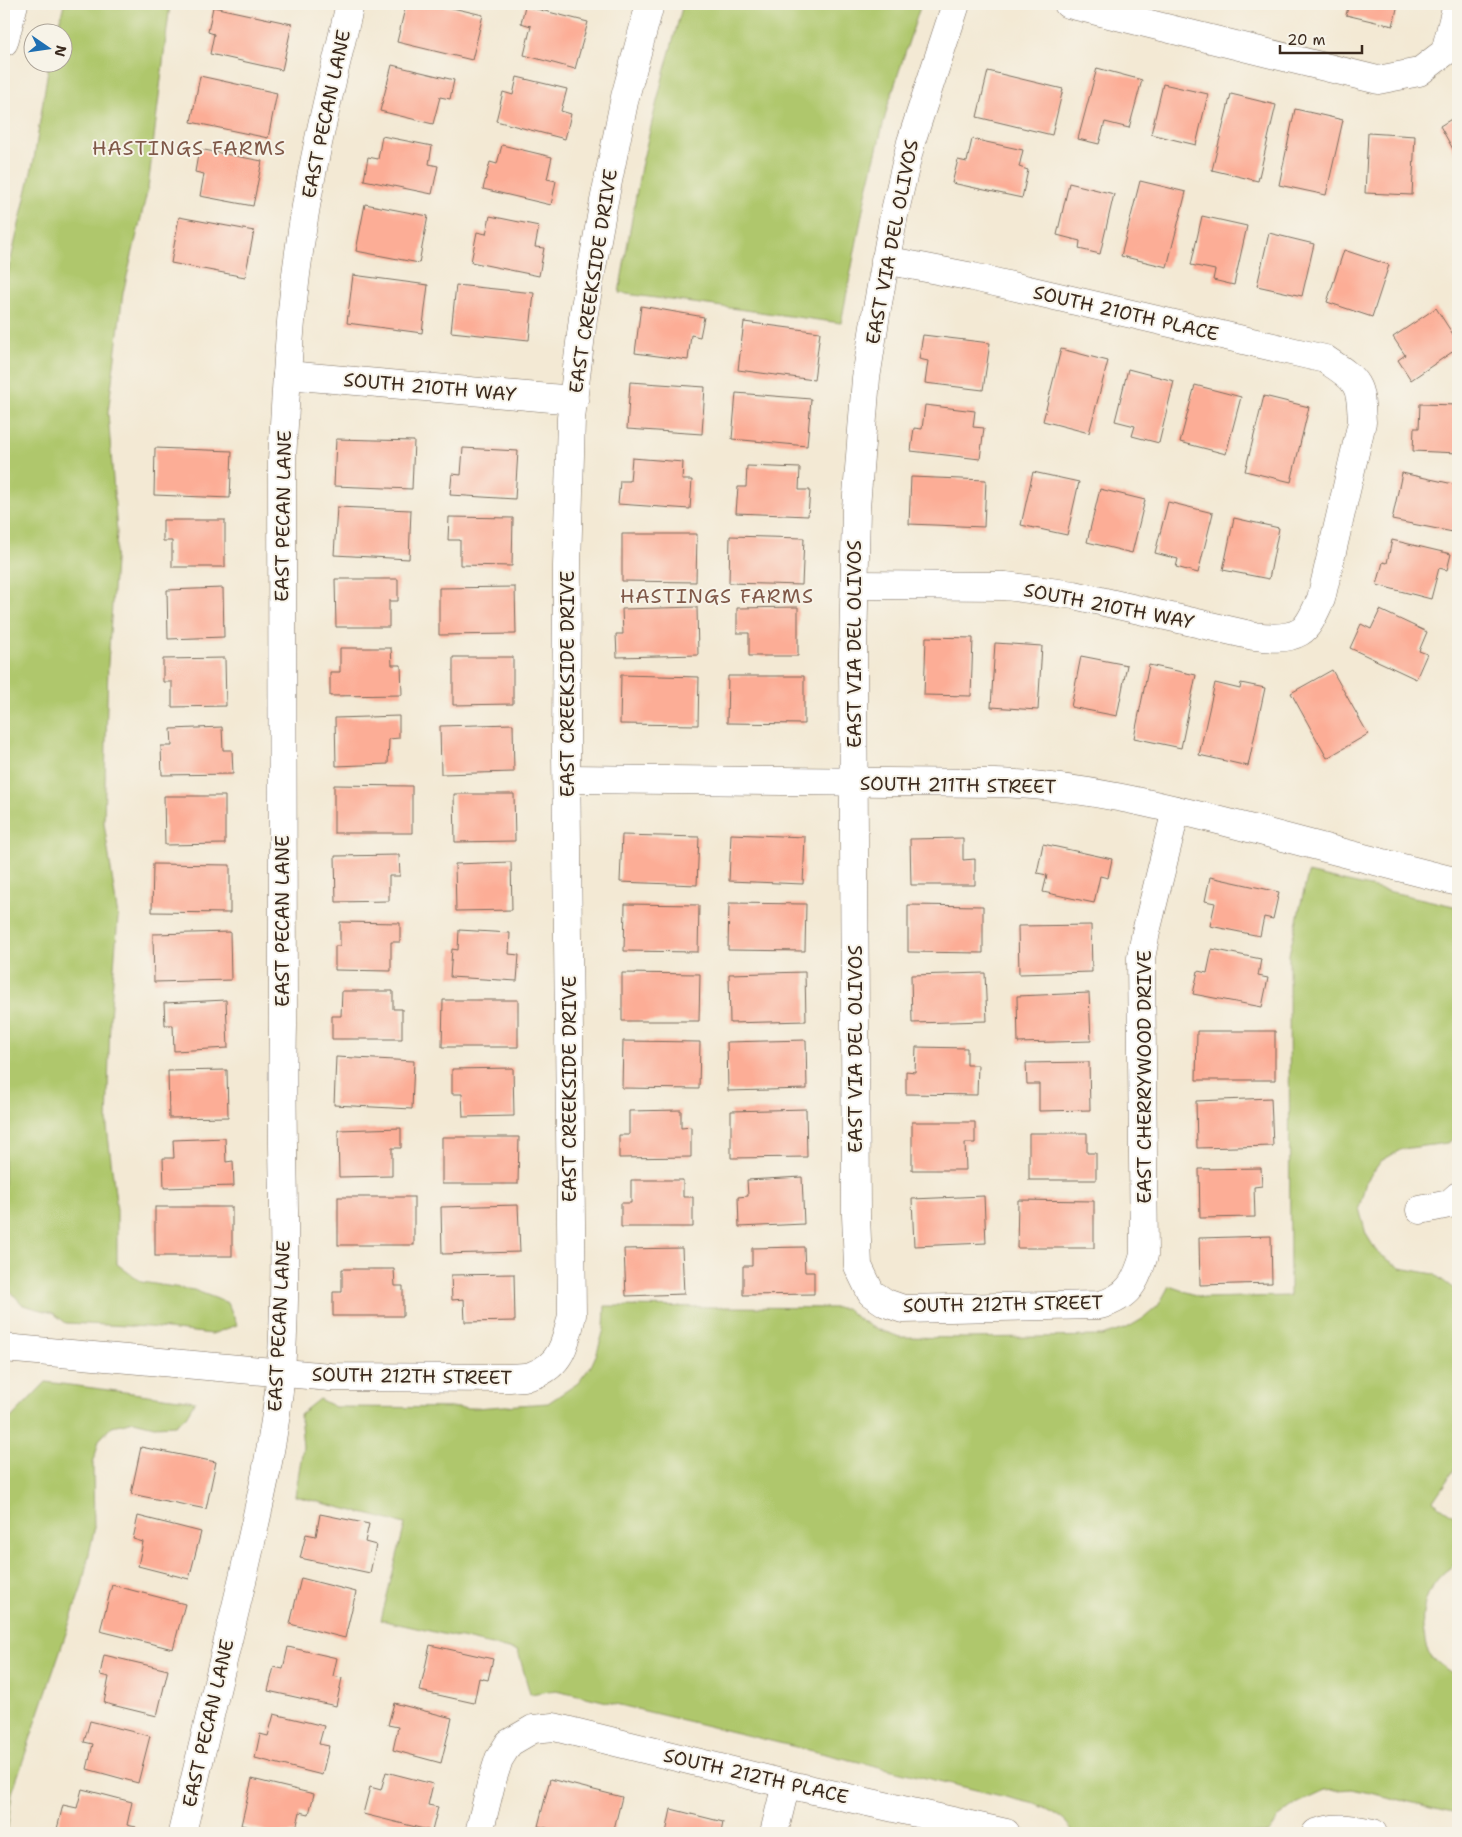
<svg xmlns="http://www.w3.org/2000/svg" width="1462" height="1837" font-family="'Shantell Sans',sans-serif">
<rect width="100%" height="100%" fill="#f7f3e8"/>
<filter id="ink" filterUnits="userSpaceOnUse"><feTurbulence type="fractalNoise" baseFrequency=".02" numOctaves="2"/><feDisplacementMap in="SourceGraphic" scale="10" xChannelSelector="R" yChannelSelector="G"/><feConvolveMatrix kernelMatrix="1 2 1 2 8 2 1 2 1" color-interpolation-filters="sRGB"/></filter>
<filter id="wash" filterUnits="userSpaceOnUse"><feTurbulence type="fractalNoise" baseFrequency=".0096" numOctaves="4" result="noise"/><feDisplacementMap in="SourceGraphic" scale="20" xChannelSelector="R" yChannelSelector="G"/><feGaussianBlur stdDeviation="1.12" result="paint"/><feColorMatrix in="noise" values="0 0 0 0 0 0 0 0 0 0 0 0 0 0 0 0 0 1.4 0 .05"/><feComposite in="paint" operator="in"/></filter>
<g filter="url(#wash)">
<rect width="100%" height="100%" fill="#f3e9d4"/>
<g fill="#afc76c" stroke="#757845">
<path d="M 64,4 L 170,4 L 148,188 L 123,293 L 108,413 L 117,532 L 108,663 L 104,823 L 118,917 L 110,1017 L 107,1127 L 117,1210 L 117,1264 L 141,1282 L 194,1290 L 228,1303 L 237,1325 L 212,1334 L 149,1327 L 66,1323 L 53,1313 L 23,1305 L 4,1284 L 4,290 L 34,159 L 49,63 L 62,62 L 62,32 L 57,32 Z"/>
<path d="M 683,4 L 921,4 L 888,105 L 867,189 L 841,323 L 619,293 L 641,167 L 664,73 Z"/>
<path d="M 1308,873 L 1458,907 L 1458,1136 L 1447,1143 L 1402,1149 L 1381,1161 L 1366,1182 L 1359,1208 L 1366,1234 L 1377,1252 L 1400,1268 L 1434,1274 L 1458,1292 L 1458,1464 L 1433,1501 L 1458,1518 L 1458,1563 C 1432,1576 1418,1605 1424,1634 C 1425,1638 1425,1645 1427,1649 C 1432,1661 1448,1670 1458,1677 L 1458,1813 L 1352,1789 L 1324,1791 L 1298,1803 L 1279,1817 L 1269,1833 L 1074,1833 C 1065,1818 1051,1811 1035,1804 L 582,1696 L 556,1690 L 530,1694 L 518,1651 L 381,1620 L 405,1524 L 295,1496 L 303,1447 L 300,1414 L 319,1399 L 335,1407 L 475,1408 L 548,1403 L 578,1383 L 591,1366 L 597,1353 L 604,1329 L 605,1306 L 846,1308 L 858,1319 L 874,1328 L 900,1337 L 965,1338 L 1102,1336 L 1127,1328 L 1144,1318 L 1158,1306 L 1169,1286 L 1204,1298 L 1290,1296 L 1289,954 Z"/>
<path d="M 46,1382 L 195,1401 L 186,1416 L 175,1425 L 154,1426 L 134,1421 L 112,1426 L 99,1440 L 93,1464 L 94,1531 L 82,1586 L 12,1793 L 7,1833 L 4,1833 L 4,1425 Z"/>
</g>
<g id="blocks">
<g fill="#fcad96">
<path d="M 406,4 L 435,4 L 483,15 L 472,60 L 397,42 Z"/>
<path d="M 1349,4 L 1398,4 L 1393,26 L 1346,15 Z"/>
<path d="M 525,6 L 588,22 L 575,69 L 524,55 L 531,26 L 521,23 Z"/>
<path d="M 213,7 L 292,24 L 282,70 L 210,54 L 214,34 L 208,32 Z"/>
<path d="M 392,65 L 454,80 L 450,99 L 440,97 L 433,124 L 380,111 Z"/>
<path d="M 1097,68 L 1142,80 L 1129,128 L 1105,122 L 1099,144 L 1078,139 Z"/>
<path d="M 988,71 L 1063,89 L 1052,135 L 977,117 Z"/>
<path d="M 200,76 L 277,93 L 268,138 L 191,122 Z"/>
<path d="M 517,77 L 567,89 L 561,111 L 571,114 L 565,139 L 496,121 L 503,92 L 513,95 Z"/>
<path d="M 1163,84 L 1208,94 L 1196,145 L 1151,134 Z"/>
<path d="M 1231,94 L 1276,105 L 1258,181 L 1212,170 Z"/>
<path d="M 1295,109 L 1343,120 L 1326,195 L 1279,185 Z"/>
<path d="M 1458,115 L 1458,158 L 1440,126 Z"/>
<path d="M 1368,133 L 1415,136 L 1412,195 L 1365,193 Z"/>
<path d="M 382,136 L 432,146 L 429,164 L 438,166 L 432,194 L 364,180 L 368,157 L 378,159 Z"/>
<path d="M 972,139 L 1023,150 L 1019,167 L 1028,170 L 1022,198 L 952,183 L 958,160 L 967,162 Z"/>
<path d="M 502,145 L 552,157 L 547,179 L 556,181 L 551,205 L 483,189 L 490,162 L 497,164 Z"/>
<path d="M 199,149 L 262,161 L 253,206 L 200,196 L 204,174 L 195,172 Z"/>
<path d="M 1140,181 L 1186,192 L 1167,267 L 1121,256 Z"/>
<path d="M 1069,183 L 1114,194 L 1100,254 L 1079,249 L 1080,241 L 1057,235 Z"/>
<path d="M 365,204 L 428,216 L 419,263 L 356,251 Z"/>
<path d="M 490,216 L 539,226 L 535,247 L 544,248 L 539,276 L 471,262 L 477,232 L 486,234 Z"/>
<path d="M 1202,216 L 1247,226 L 1234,285 L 1213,280 L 1215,270 L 1191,265 Z"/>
<path d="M 179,217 L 254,231 L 245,277 L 171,263 Z"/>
<path d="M 1269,233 L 1314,244 L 1302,296 L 1257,286 Z"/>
<path d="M 1344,250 L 1389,265 L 1372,317 L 1327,302 Z"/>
<path d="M 353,275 L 428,285 L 422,333 L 347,323 Z"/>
<path d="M 456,285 L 534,293 L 529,340 L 451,332 Z"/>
<path d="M 641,306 L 704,317 L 700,337 L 691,335 L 688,360 L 635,353 Z"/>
<path d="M 1436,308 L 1458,342 L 1458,348 L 1411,380 L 1398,360 L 1405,355 L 1393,337 Z"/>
<path d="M 744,322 L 820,332 L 814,380 L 738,370 Z"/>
<path d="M 923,335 L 990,343 L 983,390 L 925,383 L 928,361 L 919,359 Z"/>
<path d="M 1061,349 L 1108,361 L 1089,433 L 1043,421 Z"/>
<path d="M 1128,369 L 1174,381 L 1159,443 L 1132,436 L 1135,426 L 1115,421 Z"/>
<path d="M 630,382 L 705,387 L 702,434 L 627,429 Z"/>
<path d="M 1195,385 L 1241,397 L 1226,454 L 1180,442 Z"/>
<path d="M 736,393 L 811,399 L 807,446 L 732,439 Z"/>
<path d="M 1264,396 L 1309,407 L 1291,482 L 1245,471 Z"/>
<path d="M 1420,404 L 1458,405 L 1458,453 L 1413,451 L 1414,428 L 1419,428 Z"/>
<path d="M 925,405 L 975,411 L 973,427 L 984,428 L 980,459 L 911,451 L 914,428 L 922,429 Z"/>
<path d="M 336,439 L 414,441 L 412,489 L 334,486 Z"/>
<path d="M 155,448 L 232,451 L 230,498 L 154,495 Z"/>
<path d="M 463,448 L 518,451 L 515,499 L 450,495 L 452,474 L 461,475 Z"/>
<path d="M 632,458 L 683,462 L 682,480 L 692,480 L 690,509 L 618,504 L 620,481 L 630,481 Z"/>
<path d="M 747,466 L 800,468 L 799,490 L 810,490 L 808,516 L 736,513 L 738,487 L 746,487 Z"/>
<path d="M 1033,472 L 1079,482 L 1067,535 L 1021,525 Z"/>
<path d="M 1402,473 L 1458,485 L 1458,533 L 1392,520 Z"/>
<path d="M 911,477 L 986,480 L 984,527 L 909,524 Z"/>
<path d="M 1100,489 L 1145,500 L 1132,553 L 1087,542 Z"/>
<path d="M 1168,502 L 1213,513 L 1198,573 L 1176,567 L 1178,559 L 1155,553 Z"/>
<path d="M 337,507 L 411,510 L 409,559 L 334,555 Z"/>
<path d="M 449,517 L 513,518 L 512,566 L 460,565 L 460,540 L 448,540 Z"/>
<path d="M 1234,518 L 1279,528 L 1269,579 L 1223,570 Z"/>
<path d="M 163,520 L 225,520 L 225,567 L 172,567 L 172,541 L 163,541 Z"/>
<path d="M 622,534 L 697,534 L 696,582 L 622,581 Z"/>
<path d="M 730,536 L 804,538 L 802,585 L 729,583 Z"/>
<path d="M 1392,540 L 1451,554 L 1447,570 L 1439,568 L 1431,599 L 1377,585 L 1383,562 L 1387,563 Z"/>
<path d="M 335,579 L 398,579 L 398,601 L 389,601 L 389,627 L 336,627 Z"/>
<path d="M 515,587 L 516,634 L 439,635 L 439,588 Z"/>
<path d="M 223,588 L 224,637 L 168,639 L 167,590 Z"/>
<path d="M 697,607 L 698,655 L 617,657 L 616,634 L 623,634 L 622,609 Z"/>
<path d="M 798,607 L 798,656 L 749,656 L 749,633 L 737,633 L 737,608 Z"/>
<path d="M 1380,610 L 1427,632 L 1419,651 L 1427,654 L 1416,679 L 1350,648 L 1361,624 L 1371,629 Z"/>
<path d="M 926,637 L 973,638 L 971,696 L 924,695 Z"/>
<path d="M 995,643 L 1042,646 L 1038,710 L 991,707 Z"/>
<path d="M 340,648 L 391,648 L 392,665 L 401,665 L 402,695 L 330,696 L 330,672 L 340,672 Z"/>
<path d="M 1081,656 L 1127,665 L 1117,716 L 1071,707 Z"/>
<path d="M 453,657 L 513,657 L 513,704 L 453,705 Z"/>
<path d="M 225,658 L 226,706 L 172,707 L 172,682 L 163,682 L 163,659 Z"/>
<path d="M 1149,665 L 1196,675 L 1181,748 L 1134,738 Z"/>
<path d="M 1332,670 L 1368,734 L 1327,758 L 1291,693 Z"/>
<path d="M 621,675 L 699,677 L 698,725 L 620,724 Z"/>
<path d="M 728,676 L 804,676 L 804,724 L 727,723 Z"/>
<path d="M 1215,683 L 1240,689 L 1241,683 L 1265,688 L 1248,766 L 1199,755 Z"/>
<path d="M 399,716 L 399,738 L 389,739 L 388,764 L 336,766 L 335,718 Z"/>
<path d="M 513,724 L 514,772 L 441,774 L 440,726 Z"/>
<path d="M 222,727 L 223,750 L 232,750 L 233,774 L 162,775 L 161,746 L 172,746 L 171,729 Z"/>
<path d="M 334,785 L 412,786 L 412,833 L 334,833 Z"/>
<path d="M 454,794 L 514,794 L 515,841 L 455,842 Z"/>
<path d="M 164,796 L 225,796 L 225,844 L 165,845 Z"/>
<path d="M 731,834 L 805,837 L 803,884 L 729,881 Z"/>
<path d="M 622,835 L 699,837 L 697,885 L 620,882 Z"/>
<path d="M 963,838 L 963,860 L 975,859 L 975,885 L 911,885 L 910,839 Z"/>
<path d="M 1043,844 L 1112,859 L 1108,878 L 1100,876 L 1094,903 L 1043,892 L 1047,875 L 1037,873 Z"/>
<path d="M 399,855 L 400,876 L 389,876 L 389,901 L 336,902 L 335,856 Z"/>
<path d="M 511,862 L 512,910 L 456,911 L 455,864 Z"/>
<path d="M 153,864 L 230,865 L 230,913 L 152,912 Z"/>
<path d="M 1210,877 L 1279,892 L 1273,919 L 1264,917 L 1260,936 L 1210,926 L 1215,903 L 1205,901 Z"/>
<path d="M 729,903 L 806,904 L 805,951 L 728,950 Z"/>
<path d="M 625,904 L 699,905 L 698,952 L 624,951 Z"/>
<path d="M 908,905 L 983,906 L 983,953 L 908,952 Z"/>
<path d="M 340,922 L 400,923 L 400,942 L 391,942 L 391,971 L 335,970 L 335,946 L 340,946 Z"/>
<path d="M 1091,925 L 1092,972 L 1019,974 L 1018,926 Z"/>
<path d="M 459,930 L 510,933 L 509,954 L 519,955 L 517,981 L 450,977 L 452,949 L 458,950 Z"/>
<path d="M 230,932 L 231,980 L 154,982 L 153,934 Z"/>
<path d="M 1212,949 L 1261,959 L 1258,976 L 1268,978 L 1262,1007 L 1193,994 L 1198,971 L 1207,973 Z"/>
<path d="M 805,972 L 806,1021 L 730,1023 L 729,974 Z"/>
<path d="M 622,973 L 700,974 L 699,1021 L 622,1021 Z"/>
<path d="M 985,973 L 987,1021 L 912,1023 L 911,975 Z"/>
<path d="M 342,991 L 393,991 L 393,1009 L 402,1009 L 402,1039 L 332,1039 L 332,1016 L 341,1016 Z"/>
<path d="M 1089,993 L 1091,1041 L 1018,1043 L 1017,996 Z"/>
<path d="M 226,1000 L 228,1048 L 174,1051 L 173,1025 L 165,1025 L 164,1003 Z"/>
<path d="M 443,1000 L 518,1000 L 518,1047 L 442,1047 Z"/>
<path d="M 1197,1031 L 1275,1031 L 1275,1080 L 1196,1080 Z"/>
<path d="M 806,1040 L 807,1089 L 728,1091 L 727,1042 Z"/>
<path d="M 623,1041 L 700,1042 L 699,1089 L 622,1088 Z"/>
<path d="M 916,1047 L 967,1048 L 967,1065 L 978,1065 L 977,1095 L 906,1094 L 906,1071 L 915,1072 Z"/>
<path d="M 336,1057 L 414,1061 L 412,1109 L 334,1105 Z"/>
<path d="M 1089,1062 L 1090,1110 L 1039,1111 L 1039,1084 L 1027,1084 L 1026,1063 Z"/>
<path d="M 513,1068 L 514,1116 L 463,1117 L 462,1094 L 452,1094 L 452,1069 Z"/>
<path d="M 227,1070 L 228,1117 L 169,1118 L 168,1071 Z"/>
<path d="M 1271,1098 L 1273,1146 L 1197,1148 L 1196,1101 Z"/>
<path d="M 806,1109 L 807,1157 L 731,1158 L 731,1111 Z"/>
<path d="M 681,1110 L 681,1128 L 691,1127 L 691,1157 L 619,1158 L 619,1135 L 629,1135 L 629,1111 Z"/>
<path d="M 912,1122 L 975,1122 L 975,1143 L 965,1143 L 966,1170 L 912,1170 Z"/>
<path d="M 401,1128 L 401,1148 L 392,1148 L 392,1176 L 339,1177 L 338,1130 Z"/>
<path d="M 1029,1133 L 1087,1133 L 1087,1153 L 1096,1153 L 1096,1180 L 1029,1180 Z"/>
<path d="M 442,1137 L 519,1137 L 518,1184 L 442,1184 Z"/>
<path d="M 225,1138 L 226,1162 L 233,1161 L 234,1186 L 164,1188 L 163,1158 L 174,1158 L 173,1140 Z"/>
<path d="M 1261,1168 L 1262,1186 L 1254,1187 L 1255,1217 L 1200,1218 L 1199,1169 Z"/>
<path d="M 802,1177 L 804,1224 L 739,1227 L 738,1197 L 748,1196 L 747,1180 Z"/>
<path d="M 631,1180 L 683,1180 L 683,1197 L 693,1197 L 693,1227 L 621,1227 L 621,1203 L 631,1203 Z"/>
<path d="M 984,1196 L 986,1243 L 914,1246 L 912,1199 Z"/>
<rect x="338" y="1197" width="76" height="48"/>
<path d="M 1018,1200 L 1094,1201 L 1094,1248 L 1017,1248 Z"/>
<path d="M 518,1205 L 520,1252 L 442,1254 L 441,1207 Z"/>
<rect x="155" y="1207" width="77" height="49"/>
<path d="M 1271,1236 L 1272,1283 L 1200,1285 L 1199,1238 Z"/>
<path d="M 804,1247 L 805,1272 L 814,1272 L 814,1294 L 743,1295 L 743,1266 L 752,1266 L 752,1248 Z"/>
<path d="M 682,1248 L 684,1294 L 626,1296 L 624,1249 Z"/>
<path d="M 342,1269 L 394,1269 L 395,1286 L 403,1286 L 403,1316 L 333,1316 L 333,1292 L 342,1292 Z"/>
<path d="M 514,1274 L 515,1321 L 465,1322 L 464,1299 L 452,1300 L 451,1275 Z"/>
<path d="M 141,1447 L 216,1462 L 206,1509 L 131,1494 Z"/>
<path d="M 320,1514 L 369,1524 L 365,1542 L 376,1545 L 370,1573 L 300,1558 L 306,1534 L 316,1536 Z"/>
<path d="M 138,1516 L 201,1532 L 189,1579 L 138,1566 L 143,1542 L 133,1539 Z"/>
<path d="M 301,1578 L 356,1592 L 345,1638 L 290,1624 Z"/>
<path d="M 112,1585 L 185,1604 L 173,1649 L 100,1631 Z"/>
<path d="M 430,1645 L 493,1659 L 488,1680 L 479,1678 L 474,1703 L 420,1691 Z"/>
<path d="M 288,1647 L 337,1658 L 333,1676 L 342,1678 L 336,1706 L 268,1691 L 274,1667 L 283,1669 Z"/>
<path d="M 104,1655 L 168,1670 L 157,1716 L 104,1703 L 109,1677 L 100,1675 Z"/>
<path d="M 394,1703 L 452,1718 L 441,1763 L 393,1750 L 398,1727 L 388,1725 Z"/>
<path d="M 274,1714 L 324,1726 L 319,1744 L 329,1746 L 322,1775 L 255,1758 L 260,1734 L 268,1736 Z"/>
<path d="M 90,1721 L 150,1736 L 138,1783 L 87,1769 L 93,1744 L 84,1742 Z"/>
<path d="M 386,1772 L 433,1784 L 428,1805 L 438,1807 L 432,1831 L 363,1814 L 370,1787 L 381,1790 Z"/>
<path d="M 252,1779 L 314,1794 L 309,1814 L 300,1812 L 295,1833 L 275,1833 L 241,1825 Z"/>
<path d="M 550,1779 L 622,1797 L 613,1833 L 568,1833 L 538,1826 Z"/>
<path d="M 82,1789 L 132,1802 L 127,1825 L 136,1827 L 134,1833 L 56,1833 L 63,1805 L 77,1808 Z"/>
<path d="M 671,1809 L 723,1822 L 721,1833 L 666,1833 Z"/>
</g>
</g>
</g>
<g filter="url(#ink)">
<use href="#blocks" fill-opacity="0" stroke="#7b6d5e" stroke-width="1"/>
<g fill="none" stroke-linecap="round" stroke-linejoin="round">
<g stroke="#7b6d5e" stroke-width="29">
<g id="street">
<path d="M 956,4 L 911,142 L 894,215 L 876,314 L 866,378 L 856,508 L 853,653 L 856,1215 L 858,1266 L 871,1293 L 886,1303 L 903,1309 L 1100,1305 C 1129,1297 1136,1282 1144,1255 L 1141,958 L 1146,932 L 1176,810"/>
<path d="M 1068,4 L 1378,80 L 1419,72 L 1445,52 L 1457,4"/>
<path d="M 4,42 L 14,4"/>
<path d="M 287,375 L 574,400"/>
<path d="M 855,585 L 1006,586 L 1074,595 L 1254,636 C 1268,638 1286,640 1300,632 C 1310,626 1316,609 1321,599 L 1362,422 C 1361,411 1362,395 1356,385 C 1350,374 1335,366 1325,359 L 973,277 L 885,260"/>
<path d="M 567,779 L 995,783 C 1079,785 1160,805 1241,826 C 1313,845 1385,864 1458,882"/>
<path d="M 1420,1210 L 1449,1204 L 1458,1196"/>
<path d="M 4,1348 L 330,1377 L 509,1378 C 517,1377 526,1378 533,1375 C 562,1365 566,1341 572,1315 L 566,751 L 567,566 L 571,418 L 583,318 L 603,206 L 625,97 L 650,4"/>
<path d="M 182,1833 C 202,1747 223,1660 244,1573 C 259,1507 275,1440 281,1371 C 289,1257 280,1141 283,1026 L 282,460 C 286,391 289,321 299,252 C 310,168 331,86 350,4"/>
<path d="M 479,1833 L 491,1784 L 499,1759 L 509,1743 L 533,1729 L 554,1727 L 786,1784 L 1006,1833"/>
<path d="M 774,1833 L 786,1784"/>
<path d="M 1316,1833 C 1336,1825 1353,1829 1373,1833"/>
</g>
</g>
<use href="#street" stroke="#fff" stroke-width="28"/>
</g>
</g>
<g text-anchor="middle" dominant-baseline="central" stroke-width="4" stroke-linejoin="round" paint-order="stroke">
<g font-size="19" fill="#3b2a1e" stroke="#f7f3e8">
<text transform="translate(326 114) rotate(-78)">EAST PECAN LANE</text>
<text transform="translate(892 242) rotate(-79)">EAST VIA DEL OLIVOS</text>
<text transform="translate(593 281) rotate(-81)">EAST CREEKSIDE DRIVE</text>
<text transform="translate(1126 313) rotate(13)">SOUTH 210TH PLACE</text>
<text transform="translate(430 387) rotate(5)">SOUTH 210TH WAY</text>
<text transform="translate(283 516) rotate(-89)">EAST PECAN LANE</text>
<text transform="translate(1109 606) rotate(11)">SOUTH 210TH WAY</text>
<text transform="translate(854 644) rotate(-90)">EAST VIA DEL OLIVOS</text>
<text transform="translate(567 684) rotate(-90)">EAST CREEKSIDE DRIVE</text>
<text transform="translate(958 785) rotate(1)">SOUTH 211TH STREET</text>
<text transform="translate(282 921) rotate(-90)">EAST PECAN LANE</text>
<text transform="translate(855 1049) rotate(-90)">EAST VIA DEL OLIVOS</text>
<text transform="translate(1144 1077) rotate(-90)">EAST CHERRYWOOD DRIVE</text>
<text transform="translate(569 1089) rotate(-90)">EAST CREEKSIDE DRIVE</text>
<text transform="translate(1003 1304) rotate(-1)">SOUTH 212TH STREET</text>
<text transform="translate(279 1326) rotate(-87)">EAST PECAN LANE</text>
<text transform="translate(412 1376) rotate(1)">SOUTH 212TH STREET</text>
<text transform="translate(208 1723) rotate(-77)">EAST PECAN LANE</text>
<text transform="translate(756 1776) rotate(13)">SOUTH 212TH PLACE</text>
</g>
<g font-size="20" letter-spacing="1" fill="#7f5848" stroke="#f7f3e8">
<text x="189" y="148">HASTINGS FARMS</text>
<text x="717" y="596">HASTINGS FARMS</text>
</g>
</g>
<rect width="1462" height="1837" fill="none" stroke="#f7f3e8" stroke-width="20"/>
<g transform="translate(48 48) rotate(103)"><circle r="24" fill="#f7f3e8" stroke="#aca397"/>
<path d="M0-4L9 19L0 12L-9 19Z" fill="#1f6fb2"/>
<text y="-8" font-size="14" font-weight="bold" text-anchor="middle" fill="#3b2a1e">N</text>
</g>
<path d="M1280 45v8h82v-8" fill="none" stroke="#3b2a1e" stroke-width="2.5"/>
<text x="1287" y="45" font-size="15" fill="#3b2a1e" stroke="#f7f3e8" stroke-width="4" paint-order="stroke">20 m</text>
</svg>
